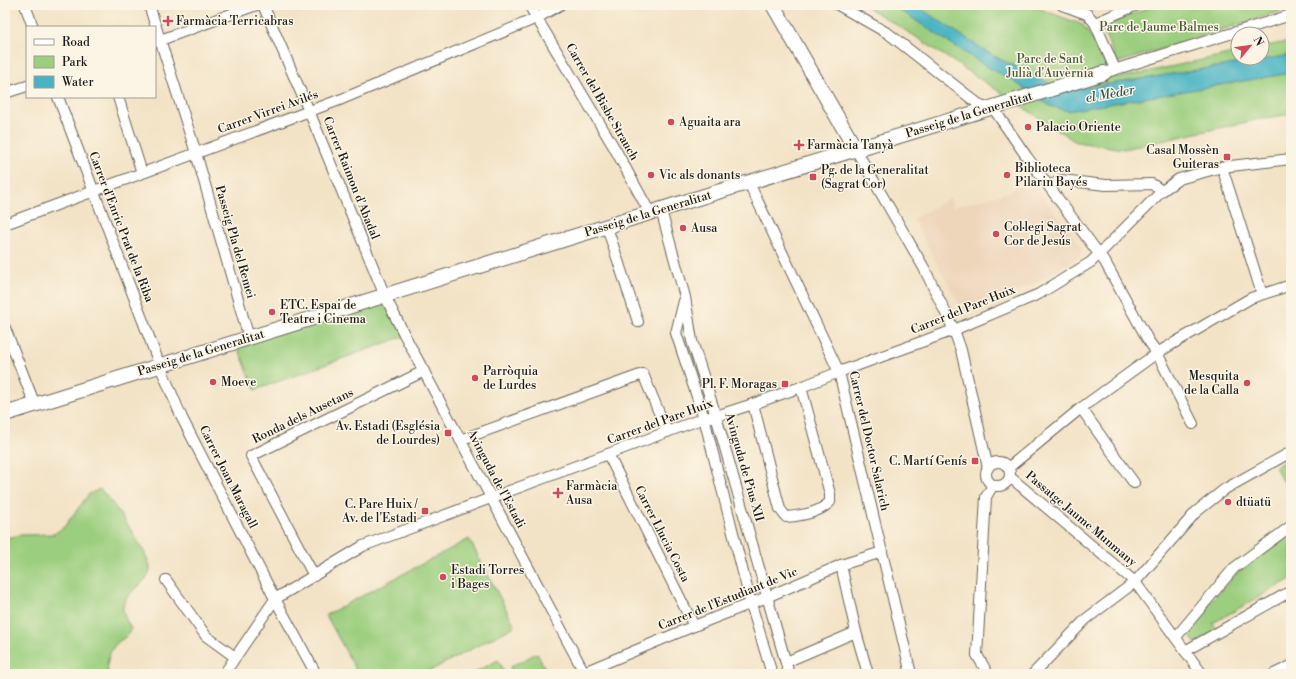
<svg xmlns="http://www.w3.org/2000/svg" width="1296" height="679" font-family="'Libre Bodoni',serif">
<rect width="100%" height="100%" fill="#fcf5e5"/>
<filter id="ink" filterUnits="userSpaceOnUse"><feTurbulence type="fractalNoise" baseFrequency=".025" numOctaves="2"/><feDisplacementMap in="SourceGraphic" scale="8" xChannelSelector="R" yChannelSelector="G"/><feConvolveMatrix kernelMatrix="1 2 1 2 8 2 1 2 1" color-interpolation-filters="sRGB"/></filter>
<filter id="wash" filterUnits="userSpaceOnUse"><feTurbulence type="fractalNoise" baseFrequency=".012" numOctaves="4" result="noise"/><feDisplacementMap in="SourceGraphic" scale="16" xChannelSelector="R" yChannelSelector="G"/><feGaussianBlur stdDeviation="0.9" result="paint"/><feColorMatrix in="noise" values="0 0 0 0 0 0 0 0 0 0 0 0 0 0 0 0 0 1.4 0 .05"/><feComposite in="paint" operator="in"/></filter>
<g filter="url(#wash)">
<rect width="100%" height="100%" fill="#f3e3c6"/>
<path fill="#eed6bb" d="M 1029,178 L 1082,248 L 1081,256 L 1032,285 L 971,312 L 962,309 L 913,219 L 950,198 L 953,207 L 1009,192 Z"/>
<g fill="#9bce7e" stroke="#5c754d">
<path d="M 864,5 L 1030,5 L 1083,25 L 1119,78 L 1238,52 L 1238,58 L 1262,58 L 1262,47 L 1291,41 L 1291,114 L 1265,118 L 1124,149 L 1076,142 L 913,35 Z"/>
<path d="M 1155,5 L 1291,5 L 1291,8 L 1117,63 L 1102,27 Z"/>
<path d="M 385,296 L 405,336 L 255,390 L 236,342 Z"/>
<path d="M 1288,459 L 1291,463 L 1291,483 L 1286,486 L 1275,467 Z"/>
<path d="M 100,489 C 110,498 152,557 150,569 C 148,586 123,591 123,609 C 123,615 128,623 131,629 C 128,636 124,638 118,642 C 109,650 105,664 109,674 L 5,674 L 5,538 L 21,535 L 54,534 L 64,527 L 89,494 Z"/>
<path d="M 1291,533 L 1291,579 L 1213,623 L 1217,631 L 1195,643 L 1185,628 L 1237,573 Z"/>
<path d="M 469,539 L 515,626 L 424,674 L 358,674 L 326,615 Z"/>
<path d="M 537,653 L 548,674 L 513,674 L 510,667 Z"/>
<path d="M 498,660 L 505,674 L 472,674 Z"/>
</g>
<path fill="#47b3c4" stroke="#326870" d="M 892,5 L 915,5 L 992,55 L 1065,91 L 1291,55 L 1291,73 L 1068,111 L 1050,106 L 1009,78 L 987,67 Z"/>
</g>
<g filter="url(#ink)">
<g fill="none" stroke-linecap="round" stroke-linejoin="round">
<g stroke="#676258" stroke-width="12">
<g id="street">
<path d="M 25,5 L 33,27"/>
<path d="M 149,5 L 196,153 L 249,338"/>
<path d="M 263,5 L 309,111 L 385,296 L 405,336 L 585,674"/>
<path d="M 529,5 L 615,149 L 650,213"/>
<path d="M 838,5 L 889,34 L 986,110"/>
<path d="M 1062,5 L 1087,14 L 1095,23 L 1115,69"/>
<path d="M 1095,23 L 1137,5"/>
<path d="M 155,42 L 256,5"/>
<path d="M 1104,73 L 1291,15"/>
<path d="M 5,93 L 27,86"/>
<path d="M 58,97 L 160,366 L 182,418 L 275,599 L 316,674"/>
<path d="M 118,97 L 142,173"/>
<path d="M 993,108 L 1027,157 L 1105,262 L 1148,340 L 1157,353 L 1193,424"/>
<path d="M 856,150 L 924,268 L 954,330 L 961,350 L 988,468"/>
<path d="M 1222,167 L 1262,294"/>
<path d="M 749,183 L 839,372 L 911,674"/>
<path d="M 1049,186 L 1061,180 L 1106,185 L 1152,184 L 1162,191"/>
<path d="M 661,210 L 685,297 L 692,341 L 716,416 L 789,674"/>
<path d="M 5,224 L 342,99 L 537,18 L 560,5"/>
<path d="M 607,227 L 638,322"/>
<path d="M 684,301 L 676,333 L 704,418 L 751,604 L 772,674"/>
<path d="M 5,328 L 35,405"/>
<path d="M 753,404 L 780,509 L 786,517 C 801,516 819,513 830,502 L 830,494 L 801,387"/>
<path d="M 1081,408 L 1134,483"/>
<path d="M 460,440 L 643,374 L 667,432"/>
<path d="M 608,454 L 694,626"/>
<circle cx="998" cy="474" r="12"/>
<path d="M 1008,468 L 1081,408 L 1157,353 L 1251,298 L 1291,285"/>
<path d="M 1010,477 L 1135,582 L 1202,674"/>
<path d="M 841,565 L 856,632 L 868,674"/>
<path d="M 314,576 L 251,456 L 424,371"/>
<path d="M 166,580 L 206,636 L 235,657"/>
<path d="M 1176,637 L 1234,568 L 1291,526"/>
<path d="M 1185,651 L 1291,591"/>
<path d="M 786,662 L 856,632"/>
<path d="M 584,672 L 694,626 L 767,597 L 841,565 L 882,552"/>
<path d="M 224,674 L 275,599 L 363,546 L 704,418 L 716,416 L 753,404 L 801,387 L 839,372 L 954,330 L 1039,294 L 1091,262 L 1162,191 L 1179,179 L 1222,167 L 1291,159"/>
<path d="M 988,674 L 977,655 L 986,497 L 993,485"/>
<path d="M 1033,674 L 1086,619 L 1135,582 L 1196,512 L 1225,489 L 1291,452"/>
<path d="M 1274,674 L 1291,666"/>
</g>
</g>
<g stroke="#676258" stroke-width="16">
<g id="secondary">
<path d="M 773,5 L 856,150"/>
<path d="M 5,414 L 675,205 L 1104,73"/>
</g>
</g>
<use href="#street" stroke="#fff" stroke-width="10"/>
<use href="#secondary" stroke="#fff" stroke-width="14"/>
</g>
</g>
<g fill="#d1495b" stroke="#fcf5e5" stroke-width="1.5">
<path d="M166 15h4v4h4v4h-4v4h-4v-4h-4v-4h4z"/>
<circle cx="671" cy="122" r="4"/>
<circle cx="1028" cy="127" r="4"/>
<path d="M797 139h4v4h4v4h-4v4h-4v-4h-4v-4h4z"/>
<rect x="1223" y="153" width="8" height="8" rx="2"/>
<circle cx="651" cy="175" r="4"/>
<circle cx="1007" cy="175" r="4"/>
<rect x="809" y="173" width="8" height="8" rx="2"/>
<circle cx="683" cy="228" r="4"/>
<circle cx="996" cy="234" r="4"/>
<circle cx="272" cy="312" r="4"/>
<circle cx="475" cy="378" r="4"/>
<circle cx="213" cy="382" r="4"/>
<circle cx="1247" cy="383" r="4"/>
<rect x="781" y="380" width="8" height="8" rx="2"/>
<rect x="444" y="429" width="8" height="8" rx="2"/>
<rect x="971" y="457" width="8" height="8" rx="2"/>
<path d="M556 487h4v4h4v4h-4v4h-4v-4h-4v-4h4z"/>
<circle cx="1228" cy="502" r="4"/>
<rect x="421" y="507" width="8" height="8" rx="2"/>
<circle cx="443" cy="577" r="4"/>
</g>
<g text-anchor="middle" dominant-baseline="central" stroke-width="3" stroke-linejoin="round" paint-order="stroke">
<g font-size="12" fill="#1c1c1c" stroke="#fcf5e5" text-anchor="start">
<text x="176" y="21">Farmàcia Terricabras</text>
<text x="679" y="122">Aguaita ara</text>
<text x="1036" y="127">Palacio Oriente</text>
<text x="807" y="145">Farmàcia Tanyà</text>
<text x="1219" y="150" text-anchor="end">Casal Mossèn<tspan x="1219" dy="14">Guiteras</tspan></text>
<text x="1015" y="168">Biblioteca<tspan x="1015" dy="14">Pilarin Bayés</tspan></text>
<text x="821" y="170">Pg. de la Generalitat<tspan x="821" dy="14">(Sagrat Cor)</tspan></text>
<text x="659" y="175">Vic als donants</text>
<text x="1004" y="227">Col·legi Sagrat<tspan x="1004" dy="14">Cor de Jesús</tspan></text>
<text x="691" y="228">Ausa</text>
<text x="280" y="305">ETC. Espai de<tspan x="280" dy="14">Teatre i Cinema</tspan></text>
<text x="483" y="371">Parròquia<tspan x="483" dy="14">de Lurdes</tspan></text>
<text x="1239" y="376" text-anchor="end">Mesquita<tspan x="1239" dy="14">de la Calla</tspan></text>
<text x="221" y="382">Moeve</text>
<text x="777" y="384" text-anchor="end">Pl. F. Moragas</text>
<text x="440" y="426" text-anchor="end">Av. Estadi (Església<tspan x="440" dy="14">de Lourdes)</tspan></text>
<text x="967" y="461" text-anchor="end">C. Martí Genís</text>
<text x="566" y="486">Farmàcia<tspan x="566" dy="14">Ausa</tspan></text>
<text x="1236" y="502">dtüatü</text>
<text x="417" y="504" text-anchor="end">C. Pare Huix /<tspan x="417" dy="14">Av. de l'Estadi</tspan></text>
<text x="451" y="570">Estadi Torres<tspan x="451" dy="14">i Bages</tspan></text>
</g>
<g font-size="12" fill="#485a3e" stroke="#fcf5e5">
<text x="1159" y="27">Parc de Jaume Balmes</text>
<text x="1050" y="59">Parc de Sant<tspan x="1050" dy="14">Julià d'Auvèrnia</tspan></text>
</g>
<g font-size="12" fill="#1c1c1c" stroke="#fcf5e5">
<text transform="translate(602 102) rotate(60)">Carrer del Bisbe Strauch</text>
<text transform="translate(268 112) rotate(-20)">Carrer Virrei Avilés</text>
<text transform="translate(969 115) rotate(-17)">Passeig de la Generalitat</text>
<text transform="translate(351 178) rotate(68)">Carrer Raimon d'Abadal</text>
<text transform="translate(648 214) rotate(-17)">Passeig de la Generalitat</text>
<text transform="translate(121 227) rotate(69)">Carrer d'Enric Prat de la Riba</text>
<text transform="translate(235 242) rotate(74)">Passeig Pla del Remei</text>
<text transform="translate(963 310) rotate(-22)">Carrer del Pare Huix</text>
<text transform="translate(201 353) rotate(-17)">Passeig de la Generalitat</text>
<text transform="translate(303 416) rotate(-26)">Ronda dels Ausetans</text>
<text transform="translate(660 422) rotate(-20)">Carrer del Pare Huix</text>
<text transform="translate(869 441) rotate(77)">Carrer del Doctor Salarich</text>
<text transform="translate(744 467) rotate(74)">Avinguda de Pius XII</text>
<text transform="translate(228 477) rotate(63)">Carrer Joan Maragall</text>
<text transform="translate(496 479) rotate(62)">Avinguda de l'Estadi</text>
<text transform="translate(1081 519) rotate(40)">Passatge Jaume Munmany</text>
<text transform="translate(662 534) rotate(63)">Carrer Llucia Costa</text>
<text transform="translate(728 599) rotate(-22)">Carrer de l'Estudiant de Vic</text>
</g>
<g font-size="13" font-style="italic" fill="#2d585f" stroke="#fcf5e5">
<text transform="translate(1110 94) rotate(-10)">el Mèder</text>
</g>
</g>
<rect width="1296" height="679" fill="none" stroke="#fcf5e5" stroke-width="20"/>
<rect x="26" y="26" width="130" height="72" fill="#fcf5e5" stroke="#a29e95"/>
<rect x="34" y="39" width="20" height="6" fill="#ffffff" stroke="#a29e95"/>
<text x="62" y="46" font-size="12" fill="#1c1c1c">Road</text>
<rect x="34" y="56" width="20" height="12" fill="#9bce7e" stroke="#a29e95"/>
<text x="62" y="66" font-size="12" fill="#1c1c1c">Park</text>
<rect x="34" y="76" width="20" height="12" fill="#47b3c4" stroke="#a29e95"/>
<text x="62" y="86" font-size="12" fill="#1c1c1c">Water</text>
<g transform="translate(1250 46) rotate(61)"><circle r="19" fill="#fcf5e5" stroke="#a29e95"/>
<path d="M0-3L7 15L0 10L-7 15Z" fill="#d1495b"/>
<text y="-6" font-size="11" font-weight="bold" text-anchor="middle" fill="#1c1c1c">N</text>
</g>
</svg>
